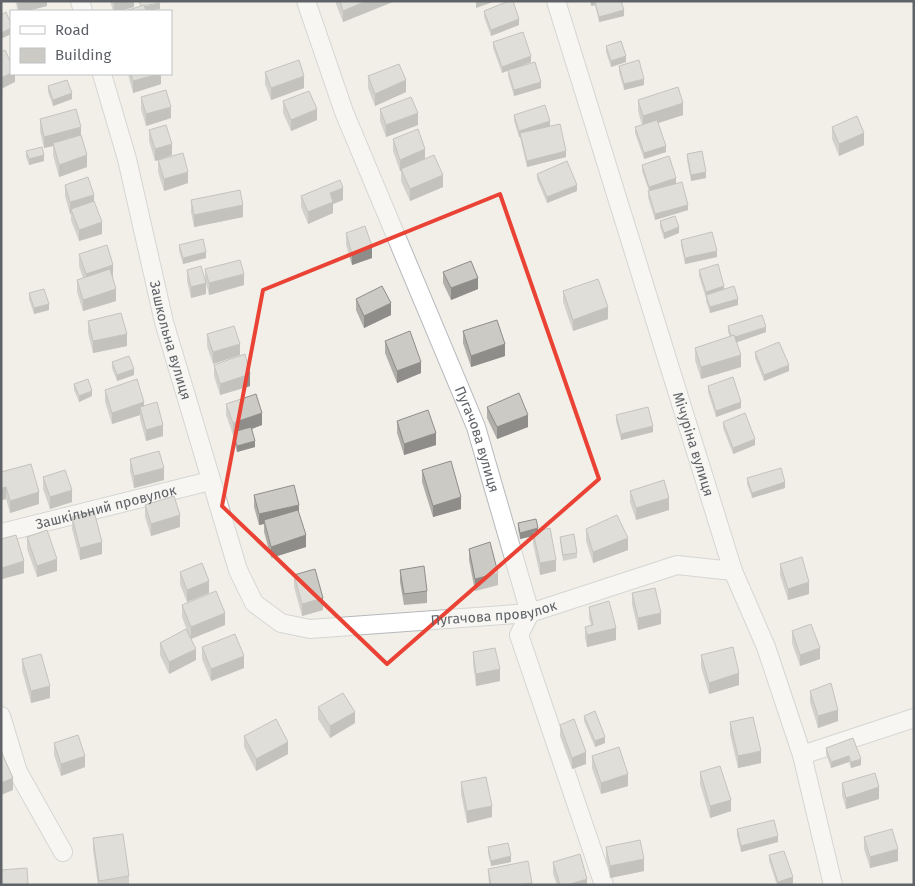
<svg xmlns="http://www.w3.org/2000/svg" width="915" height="886" font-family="'Fira Sans',sans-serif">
<rect width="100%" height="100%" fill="#f1efe8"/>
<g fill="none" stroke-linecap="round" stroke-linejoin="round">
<g stroke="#b5b8bc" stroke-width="20">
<g id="street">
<path d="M 80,1 L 83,11"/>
<path id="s1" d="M 306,1 L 344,112 L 476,427 L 530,613 L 519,635 L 604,885"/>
<path id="s2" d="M 556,1 L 733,571 L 766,647 L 802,755 L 833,885"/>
<path id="s3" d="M 102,74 L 127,159 L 164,322 L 238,570 L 254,603 L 281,623 L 310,629 L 530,613 L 677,565 L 733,571"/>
<path id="s4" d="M 1,533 L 210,481"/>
<path d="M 1,716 L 18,772 L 63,852"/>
<path d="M 802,755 L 914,718"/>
</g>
</g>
<use href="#street" stroke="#fff" stroke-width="18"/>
</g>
<g fill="#afaea9">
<path d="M 15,1 L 47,1 L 47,6 L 27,11 L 18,11 Z"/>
<path d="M 110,1 L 134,1 L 134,7 L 120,11 L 113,11 Z"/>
<path d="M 336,1 L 395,1 L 343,22 L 336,4 Z"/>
<path d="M 590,1 L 621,1 L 624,16 L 599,22 L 595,5 L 591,6 Z"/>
<path d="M 484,11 L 519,25 L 491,36 L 484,17 Z"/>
<path d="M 493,42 L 531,62 L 518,67 L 541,88 L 514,96 L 508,76 L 508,70 L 502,73 L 493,48 Z"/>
<path d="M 606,46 L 626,62 L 611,67 L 606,52 Z"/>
<path d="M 619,66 L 644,85 L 624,90 L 619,72 Z"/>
<path d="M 265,72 L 304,88 L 271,100 L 265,84 Z"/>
<path d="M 128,74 L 161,74 L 161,84 L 133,93 Z"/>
<path d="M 368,76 L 406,92 L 375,106 L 368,88 Z"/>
<path d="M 48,86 L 72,99 L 53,106 L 48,92 Z"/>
<path d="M 141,97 L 171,118 L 146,126 L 141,109 Z"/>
<path d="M 638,100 L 683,115 L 658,123 L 666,152 L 644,159 L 635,133 L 635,127 L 642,125 L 638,111 Z"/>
<path d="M 283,101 L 317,120 L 291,131 L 283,113 Z"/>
<path d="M 380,109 L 418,125 L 386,137 L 380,121 Z"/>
<path d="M 514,115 L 550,126 L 566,157 L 527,167 L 520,137 L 519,137 L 514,121 Z"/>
<path d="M 40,119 L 81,136 L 87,167 L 59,177 L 53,155 L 53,146 L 44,148 L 40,131 Z"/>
<path d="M 832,127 L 864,145 L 839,156 L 832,139 Z"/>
<path d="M 149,130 L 172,155 L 155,161 L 149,141 Z"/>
<path d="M 393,139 L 425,159 L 443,187 L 410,201 L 401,181 L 401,171 L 400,171 L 393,151 Z"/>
<path d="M 26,151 L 44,161 L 29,165 L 26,157 Z"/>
<path d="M 687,154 L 706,178 L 691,181 L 687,160 Z"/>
<path d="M 158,160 L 188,183 L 164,191 L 158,172 Z"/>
<path d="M 642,165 L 676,183 L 688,210 L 655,220 L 648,197 L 649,191 L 642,171 Z"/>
<path d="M 537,174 L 577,191 L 547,203 L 537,179 Z"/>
<path d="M 65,185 L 94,201 L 102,234 L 79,241 L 71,220 L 71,214 L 70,214 L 65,196 Z"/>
<path d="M 301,196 L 343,200 L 333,204 L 333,213 L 308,224 L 301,207 Z"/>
<path d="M 191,200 L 243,217 L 194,227 L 191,212 Z"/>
<path d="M 660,221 L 679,233 L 664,239 L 660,227 Z"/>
<path d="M 346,233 L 372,258 L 352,265 L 346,245 Z"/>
<path d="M 681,240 L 717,257 L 685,264 L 681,245 Z"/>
<path d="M 179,245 L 206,258 L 183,264 L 179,251 Z"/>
<path d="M 79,254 L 112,277 L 116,301 L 83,311 L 77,292 L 77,280 L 83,278 L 79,266 Z"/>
<path d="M 205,269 L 244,285 L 209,295 L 206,283 L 206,294 L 191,298 L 187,281 L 187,270 L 205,280 Z"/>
<path d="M 699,270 L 724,289 L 738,305 L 710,313 L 706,301 L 706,298 L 699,276 Z"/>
<path d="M 443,272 L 478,289 L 451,300 L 443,283 Z"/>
<path d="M 563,291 L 608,319 L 573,331 L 563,302 Z"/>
<path d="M 29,293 L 49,310 L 34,314 L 29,299 Z"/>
<path d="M 356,299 L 391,315 L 364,328 L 356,310 Z"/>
<path d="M 88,321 L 127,346 L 93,353 L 88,333 Z"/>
<path d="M 728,326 L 766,332 L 737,342 L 741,367 L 701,379 L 695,360 L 695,348 L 730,337 L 728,332 Z"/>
<path d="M 463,331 L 505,356 L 471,367 L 463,343 Z"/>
<path d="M 207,334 L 240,355 L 213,364 L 207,346 Z"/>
<path d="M 385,341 L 421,373 L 397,383 L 385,353 Z"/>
<path d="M 755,352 L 789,371 L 764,381 L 755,358 Z"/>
<path d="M 112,362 L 134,375 L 117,381 L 112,368 Z"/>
<path d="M 214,365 L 250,386 L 220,395 L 214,376 Z"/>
<path d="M 74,384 L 92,396 L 79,402 L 74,390 Z"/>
<path d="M 708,386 L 741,408 L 716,417 L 708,392 Z"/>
<path d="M 105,390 L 144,406 L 163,436 L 146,441 L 140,419 L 140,415 L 112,424 L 105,402 Z"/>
<path d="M 226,404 L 262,425 L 252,429 L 255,447 L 237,452 L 233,438 L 233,435 L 226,415 Z"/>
<path d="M 487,407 L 528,427 L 497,439 L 487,418 Z"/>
<path d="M 616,415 L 653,432 L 621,440 L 616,421 Z"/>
<path d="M 397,421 L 436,445 L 404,455 L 397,433 Z"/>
<path d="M 723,422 L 755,445 L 733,454 L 723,428 Z"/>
<path d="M 130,459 L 164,480 L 134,488 L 130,471 Z"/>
<path d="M 422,470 L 461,509 L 433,517 L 422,482 Z"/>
<path d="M 1,472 L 39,504 L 10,513 L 6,499 L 2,500 L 1,499 Z"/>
<path d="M 43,477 L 72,502 L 50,509 L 43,489 Z"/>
<path d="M 747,478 L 785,488 L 752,498 L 747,484 Z"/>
<path d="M 630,491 L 669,510 L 636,520 L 630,502 Z"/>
<path d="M 254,495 L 299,515 L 306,547 L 271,558 L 264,532 L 264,524 L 259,525 L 254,507 Z"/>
<path d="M 145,505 L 180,527 L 151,536 L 145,517 Z"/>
<path d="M 72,517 L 102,554 L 80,560 L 72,529 Z"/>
<path d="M 518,523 L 538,531 L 556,571 L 540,575 L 533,544 L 533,536 L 520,539 L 518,529 Z"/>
<path d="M 586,529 L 628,550 L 593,563 L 586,541 Z"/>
<path d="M 27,537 L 57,571 L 37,577 L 27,549 Z"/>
<path d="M 560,537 L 577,553 L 577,558 L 563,561 L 560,542 Z"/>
<path d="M 1,539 L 24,573 L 2,579 L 1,576 Z"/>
<path d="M 469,549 L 498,585 L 475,591 L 469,560 Z"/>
<path d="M 780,564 L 809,594 L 788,600 L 780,575 Z"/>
<path d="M 400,570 L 427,591 L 427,603 L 404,605 L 400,582 Z"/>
<path d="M 180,572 L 209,593 L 187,602 L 180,584 Z"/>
<path d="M 294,575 L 323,610 L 302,616 L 294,587 Z"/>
<path d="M 632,593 L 661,624 L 638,630 L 632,604 Z"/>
<path d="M 182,605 L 225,625 L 191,639 L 196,660 L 169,674 L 160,655 L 160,643 L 188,633 L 182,617 Z"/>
<path d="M 589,607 L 616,640 L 587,647 L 585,638 L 585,627 L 591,625 L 589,618 Z"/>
<path d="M 792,631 L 820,659 L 800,666 L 792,643 Z"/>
<path d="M 202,647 L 244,668 L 211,681 L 202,659 Z"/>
<path d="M 473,652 L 500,681 L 476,686 L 473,664 Z"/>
<path d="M 701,655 L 739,685 L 709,694 L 701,667 Z"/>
<path d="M 22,659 L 50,698 L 31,703 L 22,670 Z"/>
<path d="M 810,691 L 838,721 L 818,728 L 810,702 Z"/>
<path d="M 318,707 L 355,723 L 330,738 L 318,719 Z"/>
<path d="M 584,716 L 605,743 L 595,747 L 584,721 Z"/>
<path d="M 730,722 L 761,763 L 738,768 L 730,734 Z"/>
<path d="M 560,725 L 586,764 L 572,769 L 560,736 Z"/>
<path d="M 244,736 L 288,754 L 256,771 L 244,747 Z"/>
<path d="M 853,738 L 861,765 L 851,768 L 849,762 L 831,768 L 826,754 L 826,748 Z"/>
<path d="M 54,743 L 85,767 L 61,776 L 54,755 Z"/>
<path d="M 592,756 L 628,786 L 601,794 L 592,768 Z"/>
<path d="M 700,772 L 731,811 L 710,818 L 700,784 Z"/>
<path d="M 461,782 L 492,817 L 467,823 L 461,794 Z"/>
<path d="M 842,783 L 879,799 L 846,809 L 842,795 Z"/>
<path d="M 737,829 L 778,842 L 741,852 L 737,835 Z"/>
<path d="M 864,837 L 898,861 L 870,868 L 864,849 Z"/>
<path d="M 93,838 L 129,876 L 129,885 L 98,885 L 93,850 Z"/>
<path d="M 488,847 L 511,862 L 491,866 L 488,853 Z"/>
<path d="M 606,847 L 644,871 L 610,878 L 606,859 Z"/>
<path d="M 769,855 L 793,883 L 787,885 L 777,885 L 769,861 Z"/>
<path d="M 553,862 L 587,885 L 557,885 L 553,874 Z"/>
<path d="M 488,869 L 532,883 L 532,885 L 489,885 Z"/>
</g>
<g fill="#8f8d8a">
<path d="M 21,1 L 47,1 L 47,6 L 27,11 L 18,11 L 18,2 Z"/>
<path d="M 114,1 L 134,1 L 134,7 L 120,11 L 114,11 Z"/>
<path d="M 366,1 L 395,1 L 343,22 L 343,11 Z"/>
<path d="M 478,1 L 496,1 L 476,8 L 476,2 Z"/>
<path d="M 591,1 L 611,1 L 595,2 L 595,5 L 591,6 Z"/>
<path d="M 160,3 L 160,9 L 148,11 L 141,11 L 141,7 Z"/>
<path d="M 624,10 L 624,16 L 599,22 L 599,17 Z"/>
<path d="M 519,19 L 519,25 L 491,36 L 491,30 Z"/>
<path d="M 11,28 L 11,34 L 1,39 L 1,33 Z"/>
<path d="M 531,56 L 531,62 L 502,73 L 502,67 Z"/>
<path d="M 626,56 L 626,62 L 611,67 L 611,61 Z"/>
<path d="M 11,73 L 11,74 L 15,74 L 15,82 L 1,89 L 1,78 Z"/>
<path d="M 158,74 L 161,74 L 161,84 L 133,93 L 133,81 Z"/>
<path d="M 304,76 L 304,88 L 271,100 L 271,88 Z"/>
<path d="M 644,79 L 644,85 L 624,90 L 624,84 Z"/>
<path d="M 406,80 L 406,92 L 375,106 L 375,94 Z"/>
<path d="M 541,82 L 541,88 L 514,96 L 514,90 Z"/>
<path d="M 72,93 L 72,99 L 53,106 L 53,100 Z"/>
<path d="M 683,103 L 683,115 L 643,128 L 643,116 Z"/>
<path d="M 171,107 L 171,118 L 146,126 L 146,114 Z"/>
<path d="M 317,109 L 317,120 L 291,131 L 291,120 Z"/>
<path d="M 418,113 L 418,125 L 386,137 L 386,125 Z"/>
<path d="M 550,121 L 550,127 L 520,133 L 520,137 L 519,137 L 519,131 Z"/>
<path d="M 81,127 L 81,138 L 53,143 L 53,146 L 44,148 L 44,137 Z"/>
<path d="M 864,133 L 864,145 L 839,156 L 839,144 Z"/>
<path d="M 172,144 L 172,155 L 155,161 L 155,149 Z"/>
<path d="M 666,146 L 666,152 L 644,159 L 644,153 Z"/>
<path d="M 425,149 L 425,161 L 400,171 L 400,160 Z"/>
<path d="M 566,151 L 566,157 L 527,167 L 527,161 Z"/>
<path d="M 44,155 L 44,161 L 29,165 L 29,159 Z"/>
<path d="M 87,155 L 87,167 L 59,177 L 59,165 Z"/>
<path d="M 188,172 L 188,183 L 164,191 L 164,179 Z"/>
<path d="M 706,172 L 706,178 L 691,181 L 691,175 Z"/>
<path d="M 443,175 L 443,187 L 410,201 L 410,189 Z"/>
<path d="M 676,178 L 676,184 L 649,193 L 649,187 Z"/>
<path d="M 577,185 L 577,191 L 547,203 L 547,197 Z"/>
<path d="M 343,188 L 343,200 L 333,204 L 333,213 L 308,224 L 308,212 L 330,193 Z"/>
<path d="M 94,195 L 94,207 L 71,209 L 71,214 L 70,214 L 70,202 Z"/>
<path d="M 243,205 L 243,217 L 194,227 L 194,215 Z"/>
<path d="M 688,205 L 688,210 L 655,220 L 655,214 Z"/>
<path d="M 102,222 L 102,234 L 79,241 L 79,230 Z"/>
<path d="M 679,227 L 679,233 L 664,239 L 664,233 Z"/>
<path d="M 372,246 L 372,258 L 352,265 L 352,254 Z"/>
<path d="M 717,251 L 717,257 L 685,264 L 685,258 Z"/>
<path d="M 206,252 L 206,258 L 183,264 L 183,258 Z"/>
<path d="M 113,265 L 113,277 L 86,285 L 86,274 Z"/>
<path d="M 244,274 L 244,285 L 209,295 L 209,283 Z"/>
<path d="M 478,278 L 478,289 L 451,300 L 451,288 Z"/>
<path d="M 206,283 L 206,294 L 191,298 L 191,287 Z"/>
<path d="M 724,286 L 724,292 L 706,295 L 706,298 L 706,292 Z"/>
<path d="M 116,289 L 116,301 L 83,311 L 83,300 Z"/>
<path d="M 738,299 L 738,305 L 710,313 L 710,307 Z"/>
<path d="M 391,303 L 391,315 L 364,328 L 364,316 Z"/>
<path d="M 49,304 L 49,310 L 34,314 L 34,308 Z"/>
<path d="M 608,307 L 608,319 L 573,331 L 573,320 Z"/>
<path d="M 766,327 L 766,332 L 732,344 L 732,338 Z"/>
<path d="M 127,334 L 127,346 L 93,353 L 93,341 Z"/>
<path d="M 240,344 L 240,355 L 213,364 L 213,352 Z"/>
<path d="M 505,344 L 505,356 L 471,367 L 471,356 Z"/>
<path d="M 741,355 L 741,367 L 701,379 L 701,367 Z"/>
<path d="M 421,362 L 421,373 L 397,383 L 397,371 Z"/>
<path d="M 789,365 L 789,371 L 764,381 L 764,375 Z"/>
<path d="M 134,369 L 134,375 L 117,381 L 117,375 Z"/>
<path d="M 250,374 L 250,386 L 220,395 L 220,384 Z"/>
<path d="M 92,391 L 92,396 L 79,402 L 79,396 Z"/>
<path d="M 144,402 L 144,414 L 140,407 L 140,415 L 112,424 L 112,413 Z"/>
<path d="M 741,402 L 741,408 L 716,417 L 716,411 Z"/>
<path d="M 262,413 L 262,425 L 234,435 L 233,432 L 233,435 L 233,423 Z"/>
<path d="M 528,415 L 528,427 L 497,439 L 497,427 Z"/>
<path d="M 163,425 L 163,436 L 146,441 L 146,430 Z"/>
<path d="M 653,426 L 653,432 L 621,440 L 621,434 Z"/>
<path d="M 436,433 L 436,445 L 404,455 L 404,444 Z"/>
<path d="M 755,439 L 755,445 L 733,454 L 733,448 Z"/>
<path d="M 255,441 L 255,447 L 237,452 L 237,446 Z"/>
<path d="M 164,468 L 164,480 L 134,488 L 134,476 Z"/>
<path d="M 785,482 L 785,488 L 752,498 L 752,493 Z"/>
<path d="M 6,487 L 6,499 L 2,500 L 2,488 Z"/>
<path d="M 72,490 L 72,502 L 50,509 L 50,497 Z"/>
<path d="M 39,492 L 39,504 L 10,513 L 10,501 Z"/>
<path d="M 461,497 L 461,509 L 433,517 L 433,506 Z"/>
<path d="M 669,498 L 669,510 L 636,520 L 636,508 Z"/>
<path d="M 299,505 L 299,517 L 264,520 L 264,524 L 259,525 L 259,514 Z"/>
<path d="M 180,515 L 180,527 L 151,536 L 151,524 Z"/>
<path d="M 538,528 L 538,534 L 533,532 L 533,536 L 520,539 L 520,533 Z"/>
<path d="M 306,535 L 306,547 L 271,558 L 271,547 Z"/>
<path d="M 628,538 L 628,550 L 593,563 L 593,552 Z"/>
<path d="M 102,542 L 102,554 L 80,560 L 80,548 Z"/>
<path d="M 57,559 L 57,571 L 37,577 L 37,566 Z"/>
<path d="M 556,560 L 556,571 L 540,575 L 540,563 Z"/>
<path d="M 24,561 L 24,573 L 2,579 L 2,568 Z"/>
<path d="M 498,573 L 498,585 L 475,591 L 475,579 Z"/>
<path d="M 209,581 L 209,593 L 187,602 L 187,590 Z"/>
<path d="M 809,582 L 809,594 L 788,600 L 788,589 Z"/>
<path d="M 323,598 L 323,610 L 302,616 L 302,604 Z"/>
<path d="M 225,613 L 225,625 L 191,639 L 191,627 Z"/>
<path d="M 661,613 L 661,624 L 638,630 L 638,618 Z"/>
<path d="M 616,628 L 616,640 L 587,647 L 587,635 Z"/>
<path d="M 820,648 L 820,659 L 800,666 L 800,655 Z"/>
<path d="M 196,649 L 196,660 L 169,674 L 169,662 Z"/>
<path d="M 244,656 L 244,668 L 211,681 L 211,669 Z"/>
<path d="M 500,669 L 500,681 L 476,686 L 476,674 Z"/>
<path d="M 739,673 L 739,685 L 709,694 L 709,683 Z"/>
<path d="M 50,686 L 50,698 L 31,703 L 31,691 Z"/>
<path d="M 838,710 L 838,721 L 818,728 L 818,716 Z"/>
<path d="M 355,712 L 355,723 L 330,738 L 330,726 Z"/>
<path d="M 605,737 L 605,743 L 595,747 L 595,741 Z"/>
<path d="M 288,742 L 288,754 L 256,771 L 256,759 Z"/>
<path d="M 761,751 L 761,763 L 738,768 L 738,756 Z"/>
<path d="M 586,752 L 586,764 L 572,769 L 572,758 Z"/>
<path d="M 85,756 L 85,767 L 61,776 L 61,764 Z"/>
<path d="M 849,756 L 849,762 L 831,768 L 831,762 Z"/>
<path d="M 861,759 L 861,765 L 851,768 L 851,762 Z"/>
<path d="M 628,774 L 628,786 L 601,794 L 601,783 Z"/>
<path d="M 13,778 L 13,790 L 1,795 L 1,783 Z"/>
<path d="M 879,787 L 879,799 L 846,809 L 846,798 Z"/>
<path d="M 731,800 L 731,811 L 710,818 L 710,806 Z"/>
<path d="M 492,806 L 492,817 L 467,823 L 467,811 Z"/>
<path d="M 778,836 L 778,842 L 741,852 L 741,846 Z"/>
<path d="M 898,849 L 898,861 L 870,868 L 870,857 Z"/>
<path d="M 511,856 L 511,862 L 491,866 L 491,861 Z"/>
<path d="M 644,859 L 644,871 L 610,878 L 610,866 Z"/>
<path d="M 793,877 L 793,883 L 787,885 L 778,885 L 778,882 Z"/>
<path d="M 587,879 L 587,885 L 567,885 Z"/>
</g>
<g fill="#cccac5" stroke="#8f8d8a">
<path d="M 139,1 L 160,1 L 160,3 L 141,6 Z"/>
<path d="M 340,1 L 366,1 L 343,11 Z"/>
<path d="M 509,1 L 513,1 L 519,19 L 491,30 L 484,11 Z"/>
<path d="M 599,1 L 621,1 L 624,10 L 599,17 L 595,2 Z"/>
<path d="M 144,5 L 146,11 L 125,11 Z"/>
<path d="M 6,12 L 11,24 L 11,28 L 1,33 L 1,15 Z"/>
<path d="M 523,32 L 531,56 L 502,67 L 493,42 Z"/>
<path d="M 621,41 L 626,56 L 611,61 L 606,46 Z"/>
<path d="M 5,50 L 11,63 L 11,73 L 1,78 L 1,52 Z"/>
<path d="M 299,60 L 304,76 L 271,88 L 265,72 Z"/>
<path d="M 639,60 L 644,79 L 624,84 L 619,66 Z"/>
<path d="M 535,62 L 541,82 L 514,90 L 508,70 Z"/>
<path d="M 399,64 L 406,80 L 375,94 L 368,76 Z"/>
<path d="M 131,74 L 158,74 L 133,81 Z"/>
<path d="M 67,80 L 72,93 L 53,100 L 48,86 Z"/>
<path d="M 678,87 L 683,103 L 643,116 L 638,100 Z"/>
<path d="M 166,90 L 171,107 L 146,114 L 141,97 Z"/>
<path d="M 309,91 L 317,109 L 291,120 L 283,101 Z"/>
<path d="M 411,97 L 418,113 L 386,125 L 380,109 Z"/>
<path d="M 545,105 L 550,121 L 519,131 L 514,115 Z"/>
<path d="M 76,109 L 81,127 L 44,137 L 40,119 Z"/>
<path d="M 857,116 L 864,133 L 839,144 L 832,127 Z"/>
<path d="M 657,120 L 666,146 L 644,153 L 635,127 Z"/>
<path d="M 560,124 L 566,151 L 527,161 L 520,133 Z"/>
<path d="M 166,125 L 172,144 L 155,149 L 149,130 Z"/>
<path d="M 418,129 L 425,149 L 400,160 L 393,139 Z"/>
<path d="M 81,135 L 87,155 L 59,165 L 53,143 Z"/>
<path d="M 42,147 L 44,155 L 29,159 L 26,151 Z"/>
<path d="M 702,151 L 706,172 L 691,175 L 687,154 Z"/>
<path d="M 183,153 L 188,172 L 164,179 L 158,160 Z"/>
<path d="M 434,155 L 443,175 L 410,189 L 401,169 Z"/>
<path d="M 669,156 L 676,178 L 649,187 L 642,165 Z"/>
<path d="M 567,161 L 577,185 L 547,197 L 537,174 Z"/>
<path d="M 88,177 L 94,195 L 70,202 L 65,185 Z"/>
<path d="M 340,180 L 343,188 L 330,193 L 333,202 L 308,212 L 301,196 Z"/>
<path d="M 682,182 L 688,205 L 655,214 L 648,191 Z"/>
<path d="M 240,190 L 243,205 L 194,215 L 191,200 Z"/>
<path d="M 94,201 L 102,222 L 79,230 L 71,209 Z"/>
<path d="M 675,216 L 679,227 L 664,233 L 660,221 Z"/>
<path d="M 365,226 L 372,246 L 352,254 L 346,233 Z"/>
<path d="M 712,232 L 717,251 L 685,258 L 681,240 Z"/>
<path d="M 203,239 L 206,252 L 183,258 L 179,245 Z"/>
<path d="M 107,245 L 113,265 L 86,274 L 79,254 Z"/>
<path d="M 240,260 L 244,274 L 209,283 L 205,269 Z"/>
<path d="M 471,261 L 478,278 L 451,288 L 443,272 Z"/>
<path d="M 718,264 L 724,286 L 706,292 L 699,270 Z"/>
<path d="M 201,266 L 206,283 L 191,287 L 187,270 Z"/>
<path d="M 110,269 L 116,289 L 83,300 L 77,280 Z"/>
<path d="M 598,279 L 608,307 L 573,320 L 563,291 Z"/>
<path d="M 382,286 L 391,303 L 364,316 L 356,299 Z"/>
<path d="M 734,286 L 738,299 L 710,307 L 706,295 Z"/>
<path d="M 44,289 L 49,304 L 34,308 L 29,293 Z"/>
<path d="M 121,313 L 127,334 L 93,341 L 88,321 Z"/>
<path d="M 762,315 L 766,327 L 735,337 L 734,335 L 731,336 L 728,326 Z"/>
<path d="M 497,320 L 505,344 L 471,356 L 463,331 Z"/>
<path d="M 234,326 L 240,344 L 213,352 L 207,334 Z"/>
<path d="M 410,331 L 421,362 L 397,371 L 385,341 Z"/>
<path d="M 734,335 L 741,355 L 701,367 L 695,348 Z"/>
<path d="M 779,342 L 789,365 L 764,375 L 755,352 Z"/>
<path d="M 245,354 L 250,374 L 220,384 L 214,365 Z"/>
<path d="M 129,356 L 134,369 L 117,375 L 112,362 Z"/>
<path d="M 733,377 L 741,402 L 716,411 L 708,386 Z"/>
<path d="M 88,379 L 92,391 L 79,396 L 74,384 Z"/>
<path d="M 137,379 L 144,402 L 112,413 L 105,390 Z"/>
<path d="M 519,393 L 528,415 L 497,427 L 487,407 Z"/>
<path d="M 256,394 L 262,413 L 233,423 L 226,404 Z"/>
<path d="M 157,402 L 163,425 L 146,430 L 140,407 Z"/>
<path d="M 648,407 L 653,426 L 621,434 L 616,415 Z"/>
<path d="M 428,410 L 436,433 L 404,444 L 397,421 Z"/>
<path d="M 745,413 L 755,439 L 733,448 L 723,422 Z"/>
<path d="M 251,427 L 255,441 L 237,446 L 233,432 Z"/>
<path d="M 159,451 L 164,468 L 134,476 L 130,459 Z"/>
<path d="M 451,461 L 461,497 L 433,506 L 422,470 Z"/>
<path d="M 31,464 L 39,492 L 10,501 L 6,487 L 2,488 L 1,487 L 1,472 Z"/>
<path d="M 781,468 L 785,482 L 752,493 L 747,478 Z"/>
<path d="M 65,470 L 72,490 L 50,497 L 43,477 Z"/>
<path d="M 664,480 L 669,498 L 636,508 L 630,491 Z"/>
<path d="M 294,485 L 299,505 L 259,514 L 254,495 Z"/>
<path d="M 174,496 L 180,515 L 151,524 L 145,505 Z"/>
<path d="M 298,510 L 306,535 L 271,547 L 264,520 Z"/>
<path d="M 94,511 L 102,542 L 80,548 L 72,517 Z"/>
<path d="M 617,515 L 628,538 L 593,552 L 586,529 Z"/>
<path d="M 536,519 L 538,528 L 520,533 L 518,523 Z"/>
<path d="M 550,528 L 556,560 L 540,563 L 533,532 Z"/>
<path d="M 47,530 L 57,559 L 37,566 L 27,537 Z"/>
<path d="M 574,534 L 577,553 L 563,555 L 560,537 Z"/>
<path d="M 16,535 L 24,561 L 2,568 L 1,564 L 1,539 Z"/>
<path d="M 490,542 L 498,573 L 475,579 L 469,549 Z"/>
<path d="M 802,557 L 809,582 L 788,589 L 780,564 Z"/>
<path d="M 202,563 L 209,581 L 187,590 L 180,572 Z"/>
<path d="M 424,566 L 427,591 L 404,594 L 400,570 Z"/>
<path d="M 315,569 L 323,598 L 302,604 L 294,575 Z"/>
<path d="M 655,588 L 661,613 L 638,618 L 632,593 Z"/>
<path d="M 216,591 L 225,613 L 191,627 L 182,605 Z"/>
<path d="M 609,601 L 616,628 L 587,635 L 585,627 L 593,625 L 589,607 Z"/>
<path d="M 811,624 L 820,648 L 800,655 L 792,631 Z"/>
<path d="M 186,629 L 196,649 L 169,662 L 160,643 Z"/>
<path d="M 235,634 L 244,656 L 211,669 L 202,647 Z"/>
<path d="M 733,647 L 739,673 L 709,683 L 701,655 Z"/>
<path d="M 495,648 L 500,669 L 476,674 L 473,652 Z"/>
<path d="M 41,654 L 50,686 L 31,691 L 22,659 Z"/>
<path d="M 831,683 L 838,710 L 818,716 L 810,691 Z"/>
<path d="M 343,693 L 355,712 L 330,726 L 318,707 Z"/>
<path d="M 595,711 L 605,737 L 595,741 L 584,716 Z"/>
<path d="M 753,717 L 761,751 L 738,756 L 730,722 Z"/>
<path d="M 276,719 L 288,742 L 256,759 L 244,736 Z"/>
<path d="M 574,719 L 586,752 L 572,758 L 560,725 Z"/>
<path d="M 78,735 L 85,756 L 61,764 L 54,743 Z"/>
<path d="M 853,738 L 861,759 L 851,762 L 849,756 L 831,762 L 826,748 Z"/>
<path d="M 619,747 L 628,774 L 601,783 L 592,756 Z"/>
<path d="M 1,751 L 13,778 L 1,783 Z"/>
<path d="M 720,766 L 731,800 L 710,806 L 700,772 Z"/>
<path d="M 875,773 L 879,787 L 846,798 L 842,783 Z"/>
<path d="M 486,777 L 492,806 L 467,811 L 461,782 Z"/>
<path d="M 774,820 L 778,836 L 741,846 L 737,829 Z"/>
<path d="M 892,829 L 898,849 L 870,857 L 864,837 Z"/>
<path d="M 123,834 L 129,876 L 99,881 L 93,838 Z"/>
<path d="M 640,840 L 644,859 L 610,866 L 606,847 Z"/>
<path d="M 508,843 L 511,856 L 491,861 L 488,847 Z"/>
<path d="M 784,851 L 793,877 L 778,882 L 769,855 Z"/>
<path d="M 580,854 L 587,879 L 567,885 L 560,885 L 553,862 Z"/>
<path d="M 528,861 L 532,883 L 521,885 L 491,885 L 488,869 Z"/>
<path d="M 27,868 L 28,885 L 1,885 L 1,870 Z"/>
</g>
<path d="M0 0H915V886H0ZM 500,194 L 599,479 L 387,664 L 222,506 L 263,290 Z" fill="#f1efe8" fill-opacity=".55" fill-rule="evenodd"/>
<path fill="none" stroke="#ea4335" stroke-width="4" stroke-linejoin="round" d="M 500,194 L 599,479 L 387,664 L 222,506 L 263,290 Z"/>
<g text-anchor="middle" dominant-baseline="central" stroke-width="4" stroke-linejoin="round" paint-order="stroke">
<g font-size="14" fill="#5f6368" stroke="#fff">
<text stroke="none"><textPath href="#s3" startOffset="275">Зашкольна вулиця</textPath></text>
<text stroke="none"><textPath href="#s1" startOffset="471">Пугачова вулиця</textPath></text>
<text stroke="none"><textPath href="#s2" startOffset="464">Мічуріна вулиця</textPath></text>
<text stroke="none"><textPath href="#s4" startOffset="108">Зашкільний провулок</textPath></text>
<text stroke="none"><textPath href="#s3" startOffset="799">Пугачова провулок</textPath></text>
</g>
</g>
<rect width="915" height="886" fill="none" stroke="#5f6368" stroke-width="5"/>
<rect x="10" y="10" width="162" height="65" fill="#ffffff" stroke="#bfc1c3"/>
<rect x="20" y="26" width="25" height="8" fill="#ffffff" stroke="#bfc1c3"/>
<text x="55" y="35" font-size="15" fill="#5f6368">Road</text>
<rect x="20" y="48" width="25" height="15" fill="#cccac5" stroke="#bfc1c3"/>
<text x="55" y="60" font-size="15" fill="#5f6368">Building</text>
</svg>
